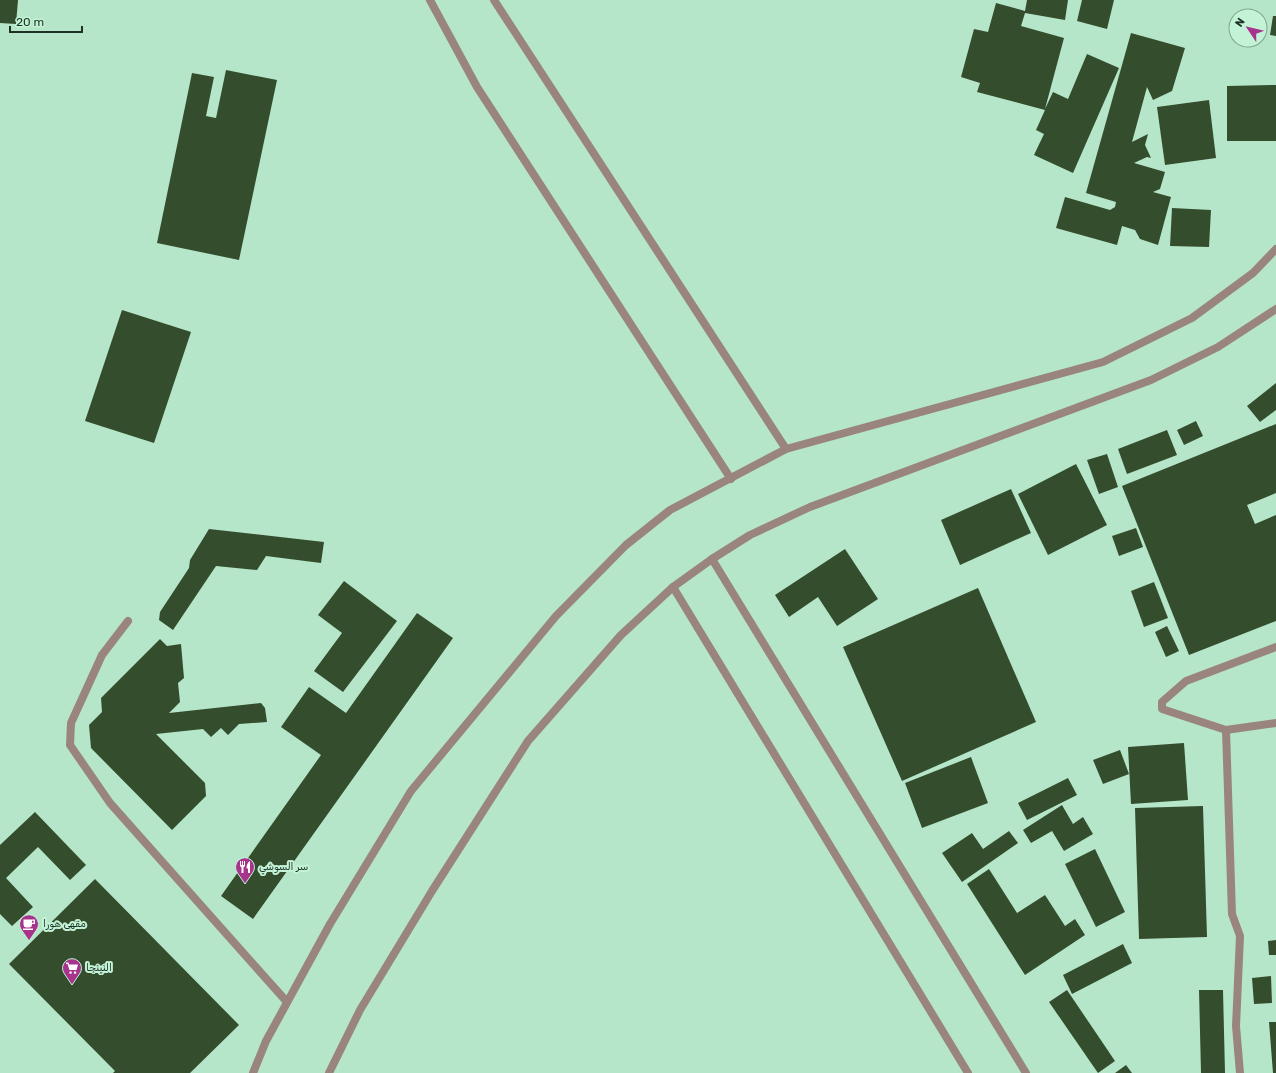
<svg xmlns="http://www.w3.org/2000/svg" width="1276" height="1073" font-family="Rubik,Vazirmatn,sans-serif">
<rect width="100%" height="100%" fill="#b6e6ca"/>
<g fill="#344d2c">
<path d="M 0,0 L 18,0 L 16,24 L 0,23 Z"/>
<path d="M 1027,0 L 1068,0 L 1065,20 L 1025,13 L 1021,26 L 1064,38 L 1045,109 L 1053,92 L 1068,99 L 1087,54 L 1119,68 L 1073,173 L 1034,155 L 1044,134 L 1036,130 L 1045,110 L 977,92 L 980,83 L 961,77 L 974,29 L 988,32 L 996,3 L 1025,11 Z"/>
<path d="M 1082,0 L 1114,0 L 1107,29 L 1077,21 Z"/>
<path d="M 1273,16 L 1276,16 L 1276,36 L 1270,35 Z"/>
<path d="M 1131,33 L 1185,48 L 1172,91 L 1153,100 L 1147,87 L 1132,142 L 1148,134 L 1145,145 L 1151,158 L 1147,157 L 1134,163 L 1165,172 L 1160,189 L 1153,192 L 1171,197 L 1158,245 L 1140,239 L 1135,230 L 1122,226 L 1117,245 L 1056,228 L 1065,197 L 1110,210 L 1115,207 L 1116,202 L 1086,193 Z"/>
<path d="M 226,70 L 277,80 L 239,260 L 157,243 L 192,73 L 214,77 L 206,116 L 216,118 Z"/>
<path d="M 1276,85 L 1276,141 L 1227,141 L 1227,86 Z"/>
<path d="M 1209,100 L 1216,158 L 1165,165 L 1157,107 Z"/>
<path d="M 1172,208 L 1211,210 L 1209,247 L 1170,246 Z"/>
<path d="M 122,310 L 191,332 L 154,443 L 85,421 Z"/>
<path d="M 1276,383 L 1276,410 L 1260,422 L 1247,406 Z"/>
<path d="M 1196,421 L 1203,436 L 1184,445 L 1177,430 Z"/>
<path d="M 1276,424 L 1276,493 L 1247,505 L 1255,524 L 1276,515 L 1276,621 L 1189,655 L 1122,486 Z"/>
<path d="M 1167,430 L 1177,455 L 1127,474 L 1118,449 Z"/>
<path d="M 1107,454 L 1118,487 L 1099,494 L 1087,460 Z"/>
<path d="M 1076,464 L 1107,525 L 1048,555 L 1018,494 Z"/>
<path d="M 1011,489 L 1031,533 L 960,565 L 941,520 Z"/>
<path d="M 1136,528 L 1143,547 L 1119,556 L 1112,536 Z"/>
<path d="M 209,529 L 324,542 L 321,563 L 266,556 L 257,570 L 216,566 L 173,630 L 159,620 L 160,612 L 189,568 L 190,560 Z"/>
<path d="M 845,549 L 878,599 L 837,626 L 818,597 L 789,617 L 775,595 Z"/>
<path d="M 344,581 L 397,621 L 343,692 L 314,671 L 342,633 L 318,615 Z"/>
<path d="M 1154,582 L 1168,618 L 1144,627 L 1131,591 Z"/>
<path d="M 978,588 L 1036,722 L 902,781 L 843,647 Z"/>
<path d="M 417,613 L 453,638 L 253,919 L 221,896 L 321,755 L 281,727 L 309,687 L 346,713 Z"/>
<path d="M 1167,626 L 1179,651 L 1166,657 L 1155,632 Z"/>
<path d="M 160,639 L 167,646 L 181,644 L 184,678 L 178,683 L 180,702 L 169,713 L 261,703 L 265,708 L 267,722 L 239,724 L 228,735 L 221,728 L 211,737 L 203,729 L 156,734 L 205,783 L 206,796 L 172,830 L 91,748 L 89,725 L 102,712 L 101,698 Z"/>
<path d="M 1184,743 L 1188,800 L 1131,804 L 1128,747 Z"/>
<path d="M 1120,750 L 1129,774 L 1103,784 L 1093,760 Z"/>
<path d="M 971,757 L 988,803 L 922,828 L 905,783 Z"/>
<path d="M 1068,778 L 1077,795 L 1027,820 L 1018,803 Z"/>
<path d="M 1062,805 L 1073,824 L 1083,817 L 1093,834 L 1064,851 L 1052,831 L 1031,843 L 1023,830 Z"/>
<path d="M 1203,806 L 1207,937 L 1139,939 L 1135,808 Z"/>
<path d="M 35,812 L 86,865 L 70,880 L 38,847 L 6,878 L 33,907 L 12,926 L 0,914 L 0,845 Z"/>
<path d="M 1009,831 L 1018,843 L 962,882 L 942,853 L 972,833 L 983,849 Z"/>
<path d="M 1095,849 L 1125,912 L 1096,927 L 1065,864 Z"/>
<path d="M 989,869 L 1017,913 L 1045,895 L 1065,926 L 1075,919 L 1085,935 L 1025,975 L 967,884 Z"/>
<path d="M 95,879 L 239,1025 L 190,1073 L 113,1073 L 115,1071 L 9,964 Z"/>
<path d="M 1276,940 L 1276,955 L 1269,955 L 1268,941 Z"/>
<path d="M 1123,944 L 1132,963 L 1072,994 L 1063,975 Z"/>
<path d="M 1271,976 L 1272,1003 L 1254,1004 L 1252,978 Z"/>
<path d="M 1067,990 L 1115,1061 L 1098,1073 L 1049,1002 Z"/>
<path d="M 1199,990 L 1223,990 L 1225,1073 L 1201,1073 Z"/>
<path d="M 1269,1022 L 1276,1022 L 1276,1073 L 1273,1073 Z"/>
<path d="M 1126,1065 L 1132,1073 L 1115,1073 Z"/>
</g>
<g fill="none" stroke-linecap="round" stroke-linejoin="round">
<g stroke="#9a857e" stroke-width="8">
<path d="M 712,559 L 1026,1073"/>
<path d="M 673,587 L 968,1073"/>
<path d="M 128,621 L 102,655 L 71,723 L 70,745 L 110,803 L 287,1002"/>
<path d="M 1276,647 L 1186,681 L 1162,702 L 1162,709 L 1226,730 L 1276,723"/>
<path d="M 1226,730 L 1232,914 L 1240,936 L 1236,1026 L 1240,1073"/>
</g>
<g stroke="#9a857e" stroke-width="8">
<path d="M 430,0 L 477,87 L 731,479"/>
<path d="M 494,0 L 786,449"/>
<path d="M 253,1073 L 266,1041 L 330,924 L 411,791 L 556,616 L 626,545 L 670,510 L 786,449 L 1103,362 L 1192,318 L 1253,273 L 1276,249"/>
<path d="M 329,1073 L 360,1010 L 432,891 L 528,741 L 621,635 L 673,587 L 712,559 L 750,535 L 810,507 L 1151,380 L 1218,347 L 1276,309"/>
</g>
</g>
<defs>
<g id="restaurant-pin" transform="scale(1)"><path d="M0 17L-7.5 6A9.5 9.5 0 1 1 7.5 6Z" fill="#a8338c" stroke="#c3f3d7"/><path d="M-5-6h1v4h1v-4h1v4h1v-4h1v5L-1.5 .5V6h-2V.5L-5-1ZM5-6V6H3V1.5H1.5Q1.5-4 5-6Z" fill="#fff"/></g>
<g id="cafe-pin" transform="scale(1)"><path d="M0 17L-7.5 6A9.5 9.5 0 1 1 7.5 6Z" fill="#a8338c" stroke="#c3f3d7"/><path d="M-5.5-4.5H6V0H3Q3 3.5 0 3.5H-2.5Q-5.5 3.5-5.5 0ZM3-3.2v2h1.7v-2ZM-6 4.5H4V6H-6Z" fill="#fff"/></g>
<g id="supermarket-pin" transform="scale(1)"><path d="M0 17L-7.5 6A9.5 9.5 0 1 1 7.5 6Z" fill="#a8338c" stroke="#c3f3d7"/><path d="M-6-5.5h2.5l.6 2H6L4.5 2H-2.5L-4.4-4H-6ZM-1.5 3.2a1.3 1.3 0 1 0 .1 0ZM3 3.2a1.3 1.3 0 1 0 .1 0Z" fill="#fff"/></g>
</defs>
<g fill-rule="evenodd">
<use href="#restaurant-pin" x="245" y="867"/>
<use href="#cafe-pin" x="29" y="924"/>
<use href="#supermarket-pin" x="72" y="968"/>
</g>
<g text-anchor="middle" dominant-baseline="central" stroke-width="4" stroke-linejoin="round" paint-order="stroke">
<g font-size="10" fill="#1e3126" stroke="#c3f3d7" text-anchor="start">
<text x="259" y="867">سر السوشي</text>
<text x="43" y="924">مقهى هورا</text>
<text x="86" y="968">النينجا</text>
</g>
</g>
<g transform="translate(1248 28) rotate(305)"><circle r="19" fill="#c3f3d7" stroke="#81a590"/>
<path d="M0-3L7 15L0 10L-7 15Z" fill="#a8338c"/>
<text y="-6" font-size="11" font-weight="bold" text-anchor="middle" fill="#1e3126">N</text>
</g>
<path d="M10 26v6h72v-6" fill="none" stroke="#1e3126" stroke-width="2"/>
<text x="16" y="26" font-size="12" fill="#1e3126" stroke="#c3f3d7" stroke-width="3" paint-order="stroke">20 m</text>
</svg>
